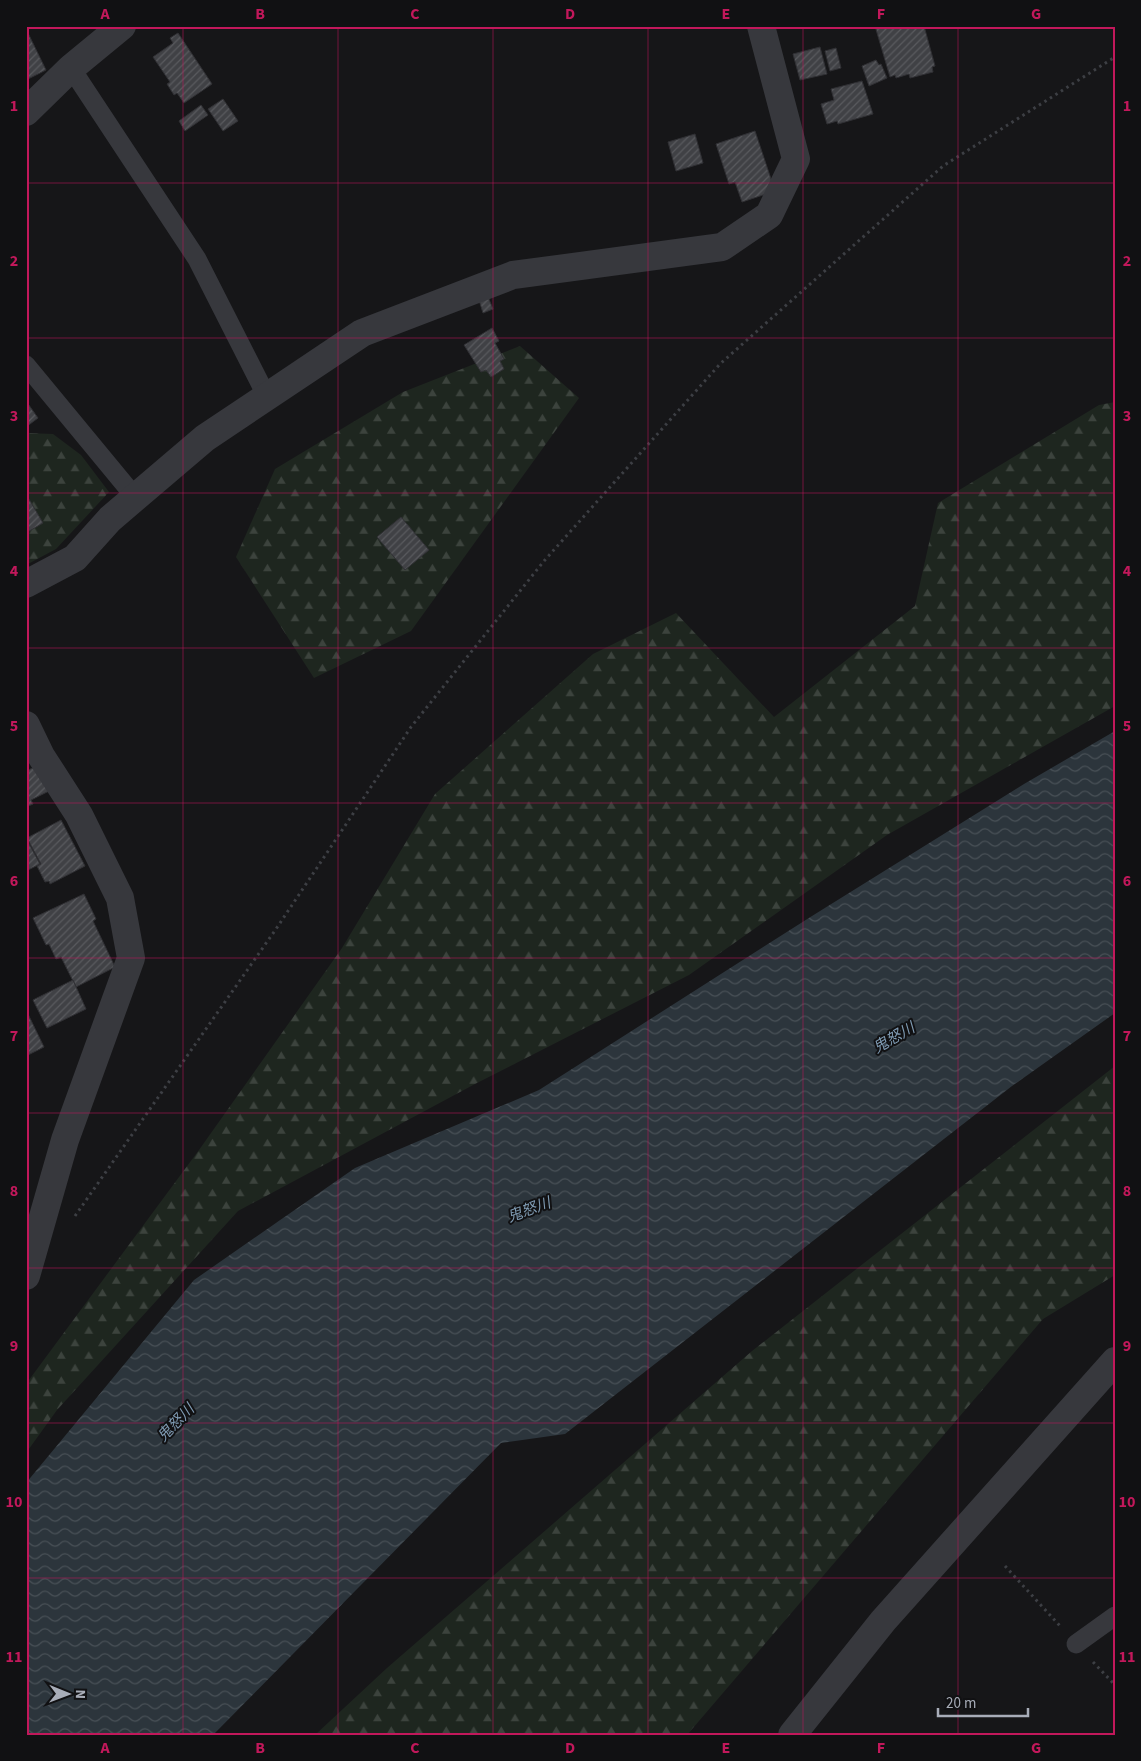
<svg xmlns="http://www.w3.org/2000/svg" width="1141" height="1761" font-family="'Source Sans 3','Noto Sans JP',sans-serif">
<defs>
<pattern id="forest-firs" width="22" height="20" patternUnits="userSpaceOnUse" patternTransform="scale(1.25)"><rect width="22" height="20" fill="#1e261f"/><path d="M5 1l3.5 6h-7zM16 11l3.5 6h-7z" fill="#3c433d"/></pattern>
<pattern id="water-waves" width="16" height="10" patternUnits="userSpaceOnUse" patternTransform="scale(1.25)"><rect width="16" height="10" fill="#2c353c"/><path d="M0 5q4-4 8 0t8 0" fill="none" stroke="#485056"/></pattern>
<pattern id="building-hatch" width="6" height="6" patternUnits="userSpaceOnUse" patternTransform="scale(1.25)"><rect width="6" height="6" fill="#404145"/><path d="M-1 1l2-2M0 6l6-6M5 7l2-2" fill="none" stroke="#595a5e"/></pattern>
</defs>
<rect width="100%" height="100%" fill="#161618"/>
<g fill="url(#forest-firs)">
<path d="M 520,346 L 579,398 L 411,631 L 314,678 L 236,557 L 275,469 L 403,392 Z"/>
<path d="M 1115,402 L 1115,706 L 887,835 L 689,975 L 475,1084 L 238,1211 L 57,1410 L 26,1453 L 26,1384 L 199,1150 L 342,948 L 435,794 L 593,654 L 676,613 L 774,717 L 915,606 L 938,503 L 1099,405 Z"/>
<path d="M 26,433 L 53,434 L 81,455 L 109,492 L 56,549 L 26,565 Z"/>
<path d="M 1115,1066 L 1115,1275 L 1043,1319 L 687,1735 L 315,1735 L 387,1668 L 752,1351 Z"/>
</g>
<path fill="url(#water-waves)" d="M 1115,731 L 1115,1013 L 1012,1086 L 565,1434 L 501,1443 L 213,1735 L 26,1735 L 26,1483 L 194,1280 L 355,1168 L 539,1090 L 812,916 L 1024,784 Z"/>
<g fill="url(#building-hatch)" stroke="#303034">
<path d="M 875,26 L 924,26 L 935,66 L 932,67 L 933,72 L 910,78 L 909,74 L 896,78 L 895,75 L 890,77 Z"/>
<path d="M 26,29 L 46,70 L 26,80 Z"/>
<path d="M 178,33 L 212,84 L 184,103 L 177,93 L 174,95 L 167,84 L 170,82 L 153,57 L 173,43 L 170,38 Z"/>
<path d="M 820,47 L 827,74 L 800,80 L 793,54 Z"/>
<path d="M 836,48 L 841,68 L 830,71 L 825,51 Z"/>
<path d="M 876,60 L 879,65 L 881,64 L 887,78 L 869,86 L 862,66 Z"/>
<path d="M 862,81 L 873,114 L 838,124 L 837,121 L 827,124 L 821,104 L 834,100 L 831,89 Z"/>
<path d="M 223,99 L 238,121 L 223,131 L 208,109 Z"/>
<path d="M 201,105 L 208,115 L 185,131 L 179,121 Z"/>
<path d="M 755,131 L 775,191 L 742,202 L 735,182 L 729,184 L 716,144 Z"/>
<path d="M 695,134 L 703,163 L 676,171 L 668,142 Z"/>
<path d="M 488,297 L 493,309 L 483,313 L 479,300 Z"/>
<path d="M 492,328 L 499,341 L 495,343 L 504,359 L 500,361 L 504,369 L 491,377 L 486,370 L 481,372 L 464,345 Z"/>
<path d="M 26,401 L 38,418 L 26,427 Z"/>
<path d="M 26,494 L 43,523 L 26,533 Z"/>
<path d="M 401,517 L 429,550 L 405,570 L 377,537 Z"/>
<path d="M 37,766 L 49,791 L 31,800 L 33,804 L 26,807 L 26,771 Z"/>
<path d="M 61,820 L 85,866 L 50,884 L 49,881 L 45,882 L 37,866 L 41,864 L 27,838 Z"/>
<path d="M 27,840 L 40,864 L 26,871 L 26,841 Z"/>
<path d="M 84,894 L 96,919 L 93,921 L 115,967 L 76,987 L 61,957 L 56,959 L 49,944 L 46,945 L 33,918 Z"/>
<path d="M 73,980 L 86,1009 L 47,1028 L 33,1000 Z"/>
<path d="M 26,1010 L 44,1047 L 26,1056 Z"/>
</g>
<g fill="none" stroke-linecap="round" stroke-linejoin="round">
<g stroke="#3d3f44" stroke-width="3" stroke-dasharray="2.5 4" stroke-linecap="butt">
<path d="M 75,1216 L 276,929 L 411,727 L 544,561 L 720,364 L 943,166 L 1115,57"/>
<path d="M 1005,1566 L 1060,1626"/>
<path d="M 1093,1662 L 1115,1685"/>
</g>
<g stroke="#37383d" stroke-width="19">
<path d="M 71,68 L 197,259 L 267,397"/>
<path d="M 26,365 L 135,497"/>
<path d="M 1076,1644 L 1115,1616"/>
</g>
<g stroke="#37383d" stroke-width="28">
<path d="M 26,112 L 71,68 L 122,26"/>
<path d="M 26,584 L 75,558 L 110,519 L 205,438 L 362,333 L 513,275 L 722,247 L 769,215 L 796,159 L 761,26"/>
<path d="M 26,725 L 41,756 L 79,815 L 120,898 L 131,958 L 65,1140 L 26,1276"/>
<path d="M 792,1735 L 883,1621 L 1115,1361"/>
</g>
</g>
<path fill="none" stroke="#c2185b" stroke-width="1" stroke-opacity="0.55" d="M 183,26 L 183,1735M 338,26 L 338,1735M 493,26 L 493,1735M 648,26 L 648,1735M 803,26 L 803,1735M 958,26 L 958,1735M 26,183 L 1115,183M 26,338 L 1115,338M 26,493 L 1115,493M 26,648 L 1115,648M 26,803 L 1115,803M 26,958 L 1115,958M 26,1113 L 1115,1113M 26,1268 L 1115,1268M 26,1423 L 1115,1423M 26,1578 L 1115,1578"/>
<g text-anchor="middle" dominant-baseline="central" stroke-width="4" stroke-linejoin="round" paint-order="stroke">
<g font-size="15" font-style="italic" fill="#7f9bb3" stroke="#111113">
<text transform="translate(894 1038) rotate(-30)">鬼怒川</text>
<text transform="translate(529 1210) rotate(-20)">鬼怒川</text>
<text transform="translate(176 1423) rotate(-46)">鬼怒川</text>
</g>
</g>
<rect width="1141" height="1761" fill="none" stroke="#111113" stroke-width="55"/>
<g transform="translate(68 1694) rotate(91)" stroke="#111113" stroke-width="4" paint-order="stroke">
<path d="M0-4L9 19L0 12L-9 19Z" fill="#a8adb8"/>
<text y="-8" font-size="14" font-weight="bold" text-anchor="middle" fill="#a8adb8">N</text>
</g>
<path d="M938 1708v8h90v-8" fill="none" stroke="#a8adb8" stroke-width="2.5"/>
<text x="946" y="1708" font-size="15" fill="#a8adb8" stroke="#111113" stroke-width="4" paint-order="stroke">20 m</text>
<rect x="28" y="28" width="1086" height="1706" fill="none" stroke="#c2185b" stroke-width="2"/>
<g font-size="16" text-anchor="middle" font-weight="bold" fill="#c2185b">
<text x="105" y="19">A</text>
<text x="260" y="19">B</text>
<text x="415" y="19">C</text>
<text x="570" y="19">D</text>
<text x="726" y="19">E</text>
<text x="881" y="19">F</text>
<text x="1036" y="19">G</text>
<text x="14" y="111">1</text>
<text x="1127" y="111">1</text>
<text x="14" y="266">2</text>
<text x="1127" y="266">2</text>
<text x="14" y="421">3</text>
<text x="1127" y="421">3</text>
<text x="14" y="576">4</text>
<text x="1127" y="576">4</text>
<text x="14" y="731">5</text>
<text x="1127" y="731">5</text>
<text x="14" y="886">6</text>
<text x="1127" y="886">6</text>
<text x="14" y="1041">7</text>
<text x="1127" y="1041">7</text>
<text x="14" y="1196">8</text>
<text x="1127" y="1196">8</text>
<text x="14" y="1351">9</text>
<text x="1127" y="1351">9</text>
<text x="14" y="1507">10</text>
<text x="1127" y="1507">10</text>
<text x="14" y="1662">11</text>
<text x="1127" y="1662">11</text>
<text x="105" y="1753">A</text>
<text x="260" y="1753">B</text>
<text x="415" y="1753">C</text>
<text x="570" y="1753">D</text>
<text x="726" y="1753">E</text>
<text x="881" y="1753">F</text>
<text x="1036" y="1753">G</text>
</g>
</svg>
